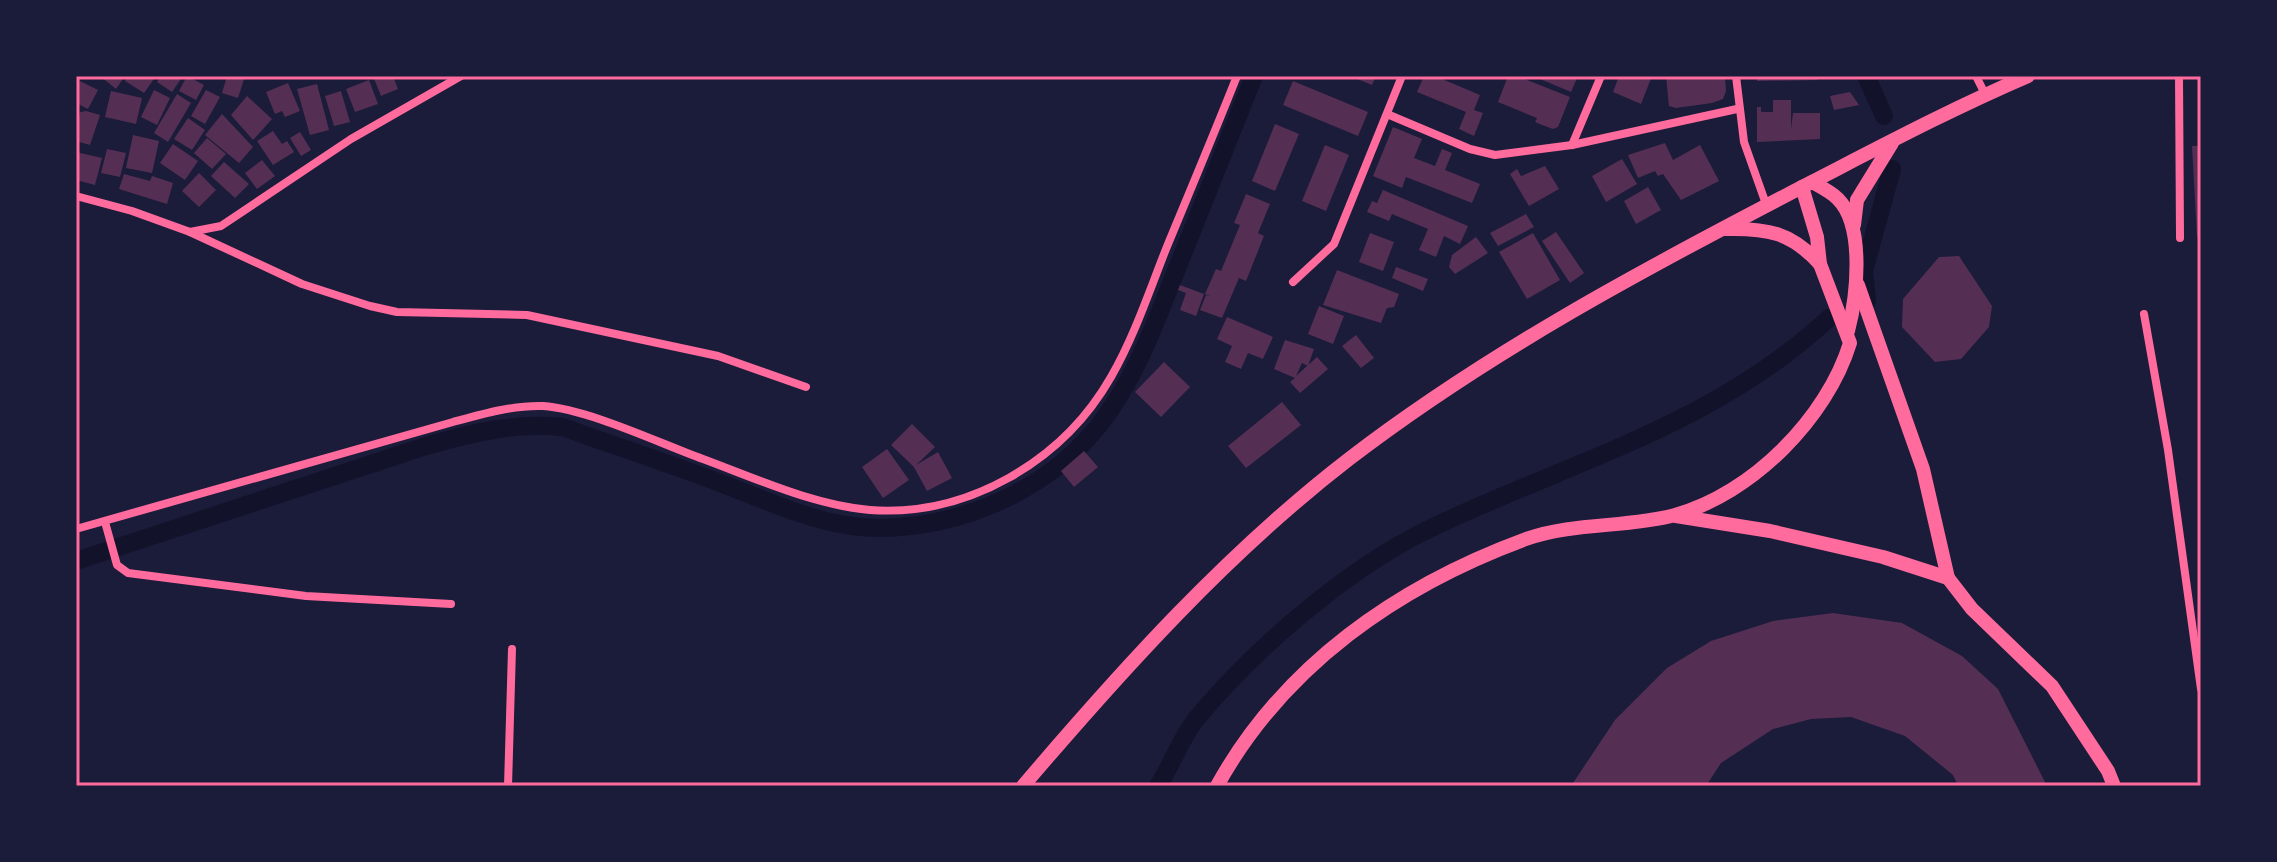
<svg xmlns="http://www.w3.org/2000/svg" width="2277" height="862" font-family="Raleway,sans-serif">
<rect width="100%" height="100%" fill="#1b1b3a"/>
<g fill="none" stroke-linecap="round" stroke-linejoin="round">
<g stroke="#12122b" stroke-width="18">
<path d="M 1866,76 L 1884,116"/>
<path d="M 1867,301 L 1864,271 L 1892,169"/>
<path d="M 76,561 L 426,446 C 472,433 515,422 562,427 C 613,445 664,462 715,481 C 766,500 823,528 878,528 C 963,527 1047,491 1100,424 C 1137,377 1158,315 1180,261 C 1205,199 1229,138 1254,76"/>
<path d="M 1158,786 C 1172,765 1181,737 1197,718 C 1254,649 1345,571 1425,531 C 1565,463 1712,427 1829,318"/>
</g>
</g>
<g fill="#542f53">
<path d="M 100,76 L 125,76 L 116,89 Z"/>
<path d="M 128,76 L 156,76 L 144,93 L 125,81 Z"/>
<path d="M 161,76 L 183,76 L 172,92 L 157,82 Z"/>
<path d="M 187,76 L 204,85 L 196,100 L 179,91 Z"/>
<path d="M 227,76 L 245,76 L 238,98 L 222,93 Z"/>
<path d="M 373,76 L 393,76 L 398,89 L 381,96 Z"/>
<path d="M 1350,76 L 1376,76 L 1372,85 Z"/>
<path d="M 1424,76 L 1435,76 L 1480,95 L 1474,110 L 1483,113 L 1474,136 L 1459,129 L 1466,112 L 1417,92 Z"/>
<path d="M 1508,76 L 1517,76 L 1570,97 L 1558,127 L 1553,129 L 1542,125 L 1535,122 L 1537,118 L 1498,102 Z"/>
<path d="M 1542,76 L 1578,76 L 1571,92 L 1540,79 Z"/>
<path d="M 1619,76 L 1652,76 L 1641,104 L 1613,92 Z"/>
<path d="M 1666,76 L 1725,76 L 1726,91 L 1723,99 L 1712,103 L 1676,108 L 1669,106 Z"/>
<path d="M 1757,76 L 1817,76 L 1817,80 L 1757,81 Z"/>
<path d="M 76,79 L 98,90 L 88,109 L 76,103 Z"/>
<path d="M 369,80 L 378,104 L 355,112 L 346,89 Z"/>
<path d="M 1293,81 L 1368,112 L 1358,136 L 1283,105 Z"/>
<path d="M 288,83 L 300,111 L 285,117 L 282,111 L 275,114 L 266,92 Z"/>
<path d="M 317,84 L 329,130 L 310,135 L 297,89 Z"/>
<path d="M 154,90 L 170,98 L 157,125 L 141,117 Z"/>
<path d="M 206,90 L 220,97 L 205,124 L 191,116 Z"/>
<path d="M 111,91 L 142,98 L 136,124 L 105,117 Z"/>
<path d="M 341,91 L 350,122 L 334,126 L 325,96 Z"/>
<path d="M 1850,92 L 1859,105 L 1834,110 L 1830,96 Z"/>
<path d="M 177,94 L 191,103 L 168,142 L 154,133 Z"/>
<path d="M 247,96 L 272,119 L 253,140 L 231,115 Z"/>
<path d="M 1773,100 L 1791,100 L 1791,129 L 1793,113 L 1820,113 L 1820,139 L 1757,142 L 1757,107 L 1761,107 L 1761,112 L 1773,112 Z"/>
<path d="M 86,111 L 100,115 L 90,145 L 76,141 L 80,112 Z"/>
<path d="M 222,114 L 253,147 L 239,163 L 205,135 Z"/>
<path d="M 188,118 L 205,130 L 192,150 L 174,139 Z"/>
<path d="M 1275,124 L 1299,134 L 1275,191 L 1252,181 Z"/>
<path d="M 1393,127 L 1422,139 L 1414,158 L 1435,166 L 1442,149 L 1452,153 L 1445,170 L 1480,184 L 1472,203 L 1406,177 L 1402,188 L 1373,176 Z"/>
<path d="M 273,131 L 282,144 L 287,141 L 294,152 L 273,165 L 257,141 Z"/>
<path d="M 300,132 L 311,150 L 301,156 L 290,138 Z"/>
<path d="M 133,135 L 159,141 L 152,173 L 126,168 Z"/>
<path d="M 207,138 L 226,154 L 212,169 L 194,153 Z"/>
<path d="M 1665,143 L 1673,160 L 1700,145 L 1719,181 L 1681,200 L 1663,174 L 1658,176 L 1655,171 L 1638,178 L 1628,155 Z"/>
<path d="M 173,144 L 198,161 L 185,180 L 160,163 Z"/>
<path d="M 1325,145 L 1349,155 L 1326,211 L 1302,201 Z"/>
<path d="M 2192,146 L 2201,146 L 2201,237 L 2197,237 Z"/>
<path d="M 107,149 L 126,153 L 120,177 L 101,173 Z"/>
<path d="M 76,152 L 102,158 L 95,185 L 76,180 Z"/>
<path d="M 1622,159 L 1637,184 L 1606,202 L 1592,176 Z"/>
<path d="M 262,160 L 275,176 L 257,189 L 245,173 Z"/>
<path d="M 224,162 L 249,184 L 235,198 L 211,176 Z"/>
<path d="M 1545,166 L 1559,189 L 1529,206 L 1510,174 L 1517,169 L 1521,176 Z"/>
<path d="M 199,173 L 216,190 L 199,207 L 182,191 Z"/>
<path d="M 124,174 L 150,181 L 152,176 L 173,183 L 167,204 L 119,189 Z"/>
<path d="M 1648,187 L 1661,210 L 1636,224 L 1624,201 Z"/>
<path d="M 1383,190 L 1468,226 L 1460,244 L 1444,236 L 1436,257 L 1419,250 L 1428,229 L 1392,214 L 1389,221 L 1367,212 L 1372,201 L 1377,203 Z"/>
<path d="M 1246,194 L 1270,204 L 1258,233 L 1264,236 L 1246,281 L 1239,278 L 1222,318 L 1200,310 L 1206,295 L 1212,297 L 1205,294 L 1216,269 L 1221,271 L 1240,225 L 1234,223 Z"/>
<path d="M 1526,214 L 1534,227 L 1498,246 L 1490,233 Z"/>
<path d="M 1556,232 L 1584,273 L 1570,283 L 1542,241 Z"/>
<path d="M 1370,233 L 1394,242 L 1383,271 L 1359,262 Z"/>
<path d="M 1533,233 L 1560,280 L 1527,299 L 1499,252 Z"/>
<path d="M 1476,237 L 1488,253 L 1455,274 L 1449,267 L 1452,255 Z"/>
<path d="M 1959,256 L 1992,306 L 1989,327 L 1961,359 L 1935,362 L 1902,327 L 1903,299 L 1939,257 Z"/>
<path d="M 1396,267 L 1428,279 L 1423,291 L 1392,278 Z"/>
<path d="M 1337,270 L 1399,294 L 1394,307 L 1387,308 L 1381,323 L 1323,305 Z"/>
<path d="M 1180,285 L 1204,294 L 1196,316 L 1180,310 L 1186,293 L 1178,290 Z"/>
<path d="M 1319,306 L 1344,316 L 1333,344 L 1308,334 Z"/>
<path d="M 1227,317 L 1273,337 L 1263,359 L 1248,353 L 1241,369 L 1225,362 L 1232,346 L 1217,339 Z"/>
<path d="M 1356,335 L 1374,358 L 1361,368 L 1342,346 Z"/>
<path d="M 1285,340 L 1314,349 L 1308,366 L 1302,363 L 1296,376 L 1317,357 L 1328,369 L 1300,393 L 1290,382 L 1295,378 L 1274,369 Z"/>
<path d="M 1164,362 L 1190,387 L 1161,417 L 1135,392 Z"/>
<path d="M 1282,402 L 1301,425 L 1246,468 L 1228,446 Z"/>
<path d="M 912,424 L 935,447 L 916,465 L 938,452 L 952,478 L 927,491 L 914,467 L 891,445 Z"/>
<path d="M 887,449 L 909,480 L 883,498 L 862,467 Z"/>
<path d="M 1084,451 L 1098,467 L 1074,487 L 1061,471 Z"/>
<path d="M 1833,613 L 1902,623 L 1962,656 L 1998,689 L 2047,786 L 1958,786 L 1953,775 L 1905,736 L 1851,717 L 1811,719 L 1773,729 L 1721,763 L 1706,786 L 1571,786 L 1615,720 L 1667,668 L 1711,641 L 1773,621 Z"/>
</g>
<g fill="none" stroke-linecap="round" stroke-linejoin="round">
<g stroke="#ff6b9d" stroke-width="8">
<path d="M 1736,76 L 1744,142 L 1766,204"/>
<path d="M 1976,76 L 1985,94"/>
<path d="M 2179,76 L 2180,238"/>
<path d="M 1387,114 L 1470,149 L 1495,155 L 1572,145 L 1737,109"/>
<path d="M 1572,145 L 1601,76"/>
<path d="M 76,196 L 132,211 L 190,232 L 221,226 L 351,139 L 461,76"/>
<path d="M 190,232 L 302,284 L 370,306 L 397,312 L 527,315 L 718,356 L 806,387"/>
<path d="M 1293,282 L 1334,244 L 1402,76"/>
<path d="M 2144,314 L 2168,450 L 2201,689"/>
<path d="M 105,522 L 117,565 L 128,573 L 306,596 L 451,604"/>
<path d="M 76,529 L 453,422 C 482,414 513,405 543,406 C 588,409 659,443 703,459 C 757,479 813,505 870,510 C 968,517 1063,461 1111,377 C 1134,337 1149,292 1166,249 C 1190,191 1214,134 1237,76"/>
<path d="M 508,786 L 512,649"/>
</g>
<g stroke="#ff6b9d" stroke-width="14">
<path d="M 1812,182 C 1821,187 1831,192 1838,199 C 1865,226 1857,297 1848,331"/>
<path d="M 1854,225 L 1857,200 L 1892,143"/>
<path d="M 1725,229 C 1767,228 1791,232 1820,264"/>
<path d="M 1858,285 L 1923,469 L 1948,578"/>
<path d="M 1676,516 L 1770,531 L 1883,557 L 1948,578 L 1972,609 L 2052,686 L 2108,771 L 2114,786"/>
<path d="M 1023,786 C 1122,670 1227,553 1349,459 C 1490,351 1646,268 1804,186 C 1878,148 1951,109 2028,76"/>
<path d="M 1217,786 C 1284,665 1398,586 1526,539 C 1574,522 1627,528 1675,515 C 1752,494 1827,418 1850,343 L 1820,264 L 1817,237 L 1802,187"/>
</g>
</g>
<rect width="2277" height="862" fill="none" stroke="#1b1b3a" stroke-width="156"/>
<rect x="78" y="78" width="2121" height="706" fill="none" stroke="#ff6b9d" stroke-width="3"/>
</svg>
